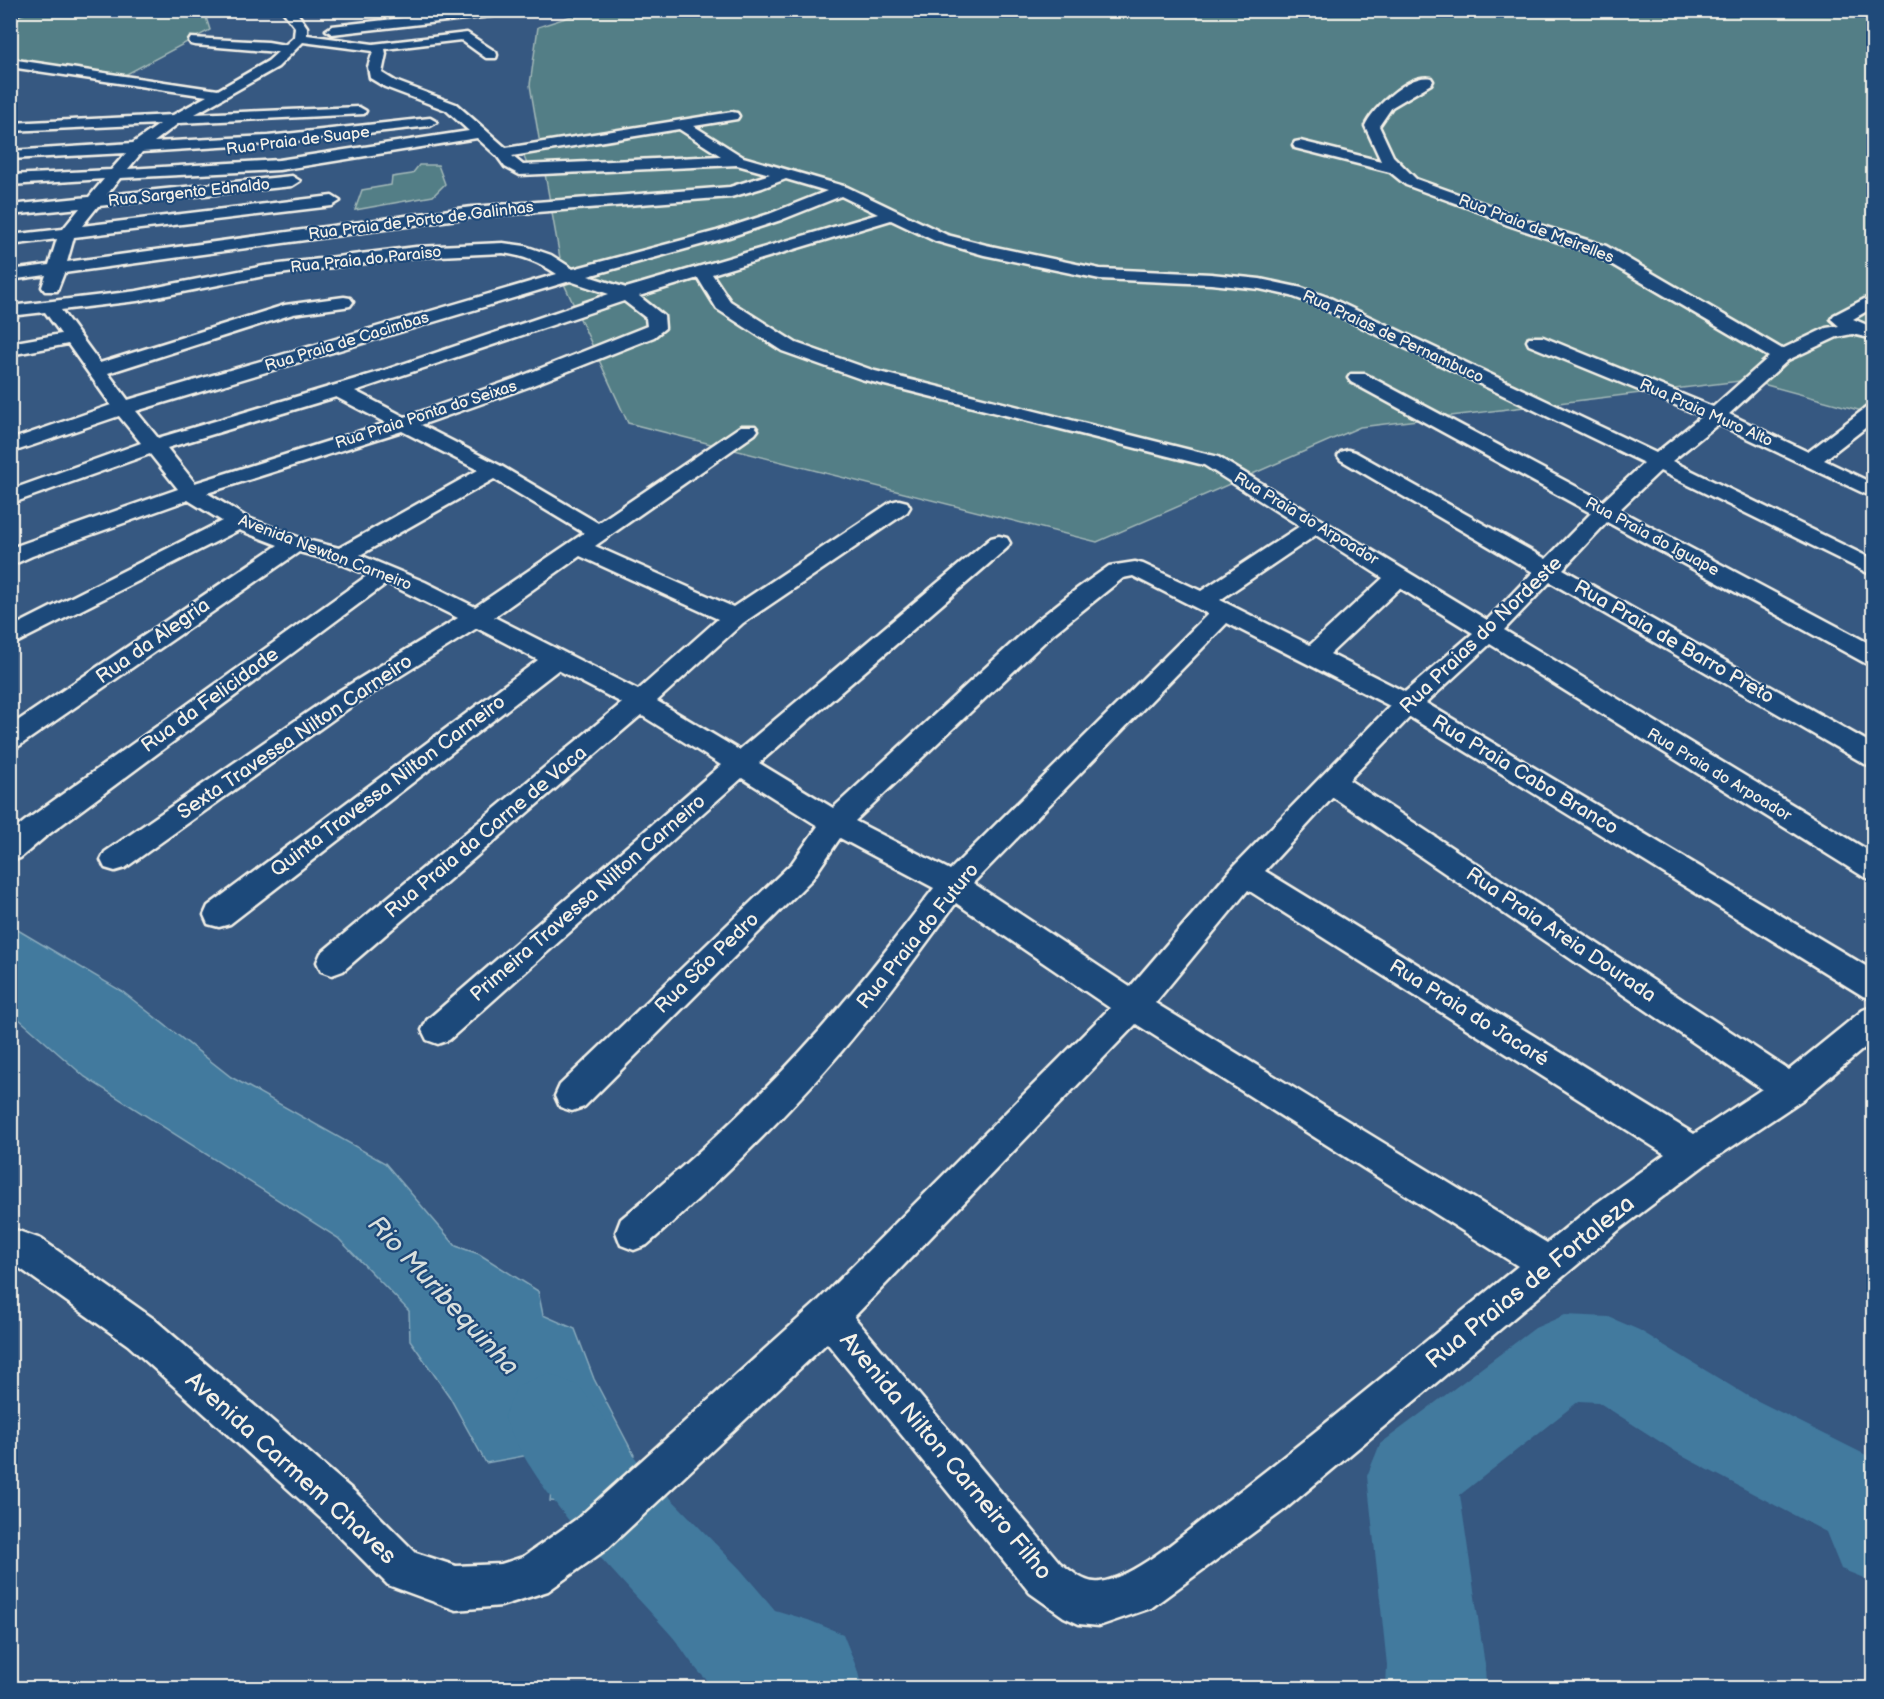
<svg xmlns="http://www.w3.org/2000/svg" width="1884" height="1699" font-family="'Balsamiq Sans',sans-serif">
<rect width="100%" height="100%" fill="#365881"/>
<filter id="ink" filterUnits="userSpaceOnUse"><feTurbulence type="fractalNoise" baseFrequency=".0167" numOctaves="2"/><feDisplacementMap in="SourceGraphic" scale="12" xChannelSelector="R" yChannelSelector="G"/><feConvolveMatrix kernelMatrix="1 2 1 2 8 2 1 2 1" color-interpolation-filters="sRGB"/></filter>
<g filter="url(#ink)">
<g fill="#527e86" stroke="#a3b8b7" stroke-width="1.5">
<path d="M 11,11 L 204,11 L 210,30 L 123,76 L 11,62 Z"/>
<path d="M 587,11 L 1873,11 L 1873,414 L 1748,380 L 1360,427 L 1097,542 L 628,423 L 565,286 L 544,168 L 529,169 L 522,152 L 541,150 L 530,85 L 538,27 Z"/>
<path d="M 419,165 L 438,165 L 445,184 L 433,196 L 355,210 L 362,190 L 391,185 L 392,177 L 412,174 Z"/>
</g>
<path fill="#427a9e" stroke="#89aabc" stroke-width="1.5" d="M 11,926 L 123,992 L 231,1077 L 385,1163 L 456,1246 L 479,1254 L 538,1291 L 543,1315 L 575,1329 L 594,1379 L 634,1455 L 583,1503 L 550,1501 L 555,1450 L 486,1463 L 449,1396 L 410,1340 L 409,1311 L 338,1238 L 85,1077 L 11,1012 Z"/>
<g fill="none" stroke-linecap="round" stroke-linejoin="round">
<g fill="#427a9e" fill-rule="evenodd">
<path d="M 1565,1315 L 1609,1317 L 1639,1330 L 1746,1395 L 1874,1459 L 1874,1582 L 1841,1569 L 1826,1532 L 1684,1457 L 1598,1402 L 1579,1401 L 1460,1495 L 1485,1665 L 1486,1688 L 1386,1688 L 1387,1665 L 1367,1476 L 1380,1444 L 1535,1328 Z"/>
<path d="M 548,1373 L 579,1386 L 651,1478 L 740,1569 L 775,1610 L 808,1620 L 843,1634 L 857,1669 L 862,1688 L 720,1688 C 699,1680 686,1652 671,1635 C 613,1570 538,1498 504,1417 L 517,1386 Z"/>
</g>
<g stroke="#f4f1e8" stroke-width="5">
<g id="minor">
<path d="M 10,10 L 29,10 L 10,16 Z"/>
<path d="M 282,10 L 295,10 L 307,27 L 307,35 L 373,44 L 467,33 L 496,52 L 497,55 L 496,58 L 486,58 L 461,40 L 385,49 L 386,54 L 382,73 L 395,81 L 456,104 L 506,148 L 732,112 L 737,113 L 739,116 L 737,119 L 694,126 L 743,157 L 847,187 L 947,235 L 986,245 L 1100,269 L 1211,274 L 1260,279 L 1302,288 L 1330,298 L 1656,453 L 1702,416 L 1529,345 L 1527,341 L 1529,337 L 1543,337 L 1713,407 L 1769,357 L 1594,254 L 1505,224 L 1485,214 L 1406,185 L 1390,172 L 1295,148 L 1293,145 L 1295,142 L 1300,141 L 1381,161 L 1365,126 C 1373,108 1409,73 1431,78 L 1433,81 L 1431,84 L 1392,107 L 1379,126 L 1393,156 L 1416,179 L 1497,208 L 1517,218 L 1606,246 L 1782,349 L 1826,328 L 1839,326 L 1831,319 L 1834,315 L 1874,294 L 1874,307 L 1853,319 L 1874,328 L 1874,339 L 1852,334 L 1837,337 L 1788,360 L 1729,414 L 1808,452 L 1867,407 L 1874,405 L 1874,421 L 1824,460 L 1874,484 L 1874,498 L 1718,424 L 1672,461 L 1874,560 L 1874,576 L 1660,471 L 1619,510 L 1874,646 L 1874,665 L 1865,663 L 1607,522 L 1563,569 L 1874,745 L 1874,767 L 1865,764 L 1550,582 L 1504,630 L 1874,854 L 1874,880 L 1864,877 L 1490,644 L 1426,703 L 1874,971 L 1874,1000 L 1863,996 L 1410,717 L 1349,780 L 1789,1070 L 1863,1010 L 1874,1006 L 1874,1040 L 1802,1100 L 1706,1164 L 1620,1229 L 1284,1510 L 1151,1608 L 1099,1626 L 1079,1624 L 1064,1617 L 1030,1593 L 827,1343 L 608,1548 L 548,1591 L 501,1606 L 456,1610 L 388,1585 L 326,1523 L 128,1345 L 18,1267 L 10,1264 L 10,1228 L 41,1239 L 154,1319 L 356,1493 L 416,1553 L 456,1566 L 501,1564 L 523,1557 L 578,1518 L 816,1303 L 1110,1008 L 956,903 C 926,943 897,984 865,1023 C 800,1104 725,1176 647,1245 L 634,1250 L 621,1245 L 616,1232 L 621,1219 C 701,1153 777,1083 843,1003 C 875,966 904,927 934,888 L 840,838 L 812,879 L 584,1107 L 572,1111 L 560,1107 L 555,1096 L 560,1085 L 792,863 L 818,826 L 742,778 L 449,1040 L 438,1044 L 427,1040 L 422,1030 L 427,1020 L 721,765 L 641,715 L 343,971 L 332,975 L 321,971 L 317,962 L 321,953 L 622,703 L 558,670 L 230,924 L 219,927 L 208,924 L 204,915 L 208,906 L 538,660 L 477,628 L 349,708 L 125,868 L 115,871 L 105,868 L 101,860 L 105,852 L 331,696 L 458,618 L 387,583 L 45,837 L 20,858 L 10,861 L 10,833 L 25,821 L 368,575 L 334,561 L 299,552 L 19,746 L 10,748 L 10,726 L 278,545 L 239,530 L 10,646 L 10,628 L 222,521 L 188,500 L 32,556 L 10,566 L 10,549 L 16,546 L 178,489 L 150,454 L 10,504 L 10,490 L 141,443 L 119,416 L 10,453 L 10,440 L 111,405 L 68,344 L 10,355 L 10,343 L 61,334 L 45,312 L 10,316 L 10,306 L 137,291 L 264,266 L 416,247 L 503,243 L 525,246 L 551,255 L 573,269 L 717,231 L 769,214 L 827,191 L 786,179 L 762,188 L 731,197 L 472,217 L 64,273 L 57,291 L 45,291 L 42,287 L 46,275 L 10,280 L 10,270 L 49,265 L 57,239 L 10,245 L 10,235 L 63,229 L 80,208 L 10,215 L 10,205 L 89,197 L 104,179 L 10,185 L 10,175 L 111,170 L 126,153 L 10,159 L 10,151 L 133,143 L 160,124 L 10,131 L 10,123 L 173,115 L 207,96 L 10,67 L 10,59 L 218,90 L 268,61 L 278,52 L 195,45 L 191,44 L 189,41 L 191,38 L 268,42 L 285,45 L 294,37 L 295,27 ZM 303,42 L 373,51 L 368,67 L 370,78 L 385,87 L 446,110 L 469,131 L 279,160 L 128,169 L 142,152 L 268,144 L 430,126 L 437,122 L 430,118 L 268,136 L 154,142 L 179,123 L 364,114 L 366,111 L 359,107 L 195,114 L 278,67 ZM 679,129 L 721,156 L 523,165 L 512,156 ZM 477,138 L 497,156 L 505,167 L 520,175 L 737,165 L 770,174 L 730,187 L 472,207 L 67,262 L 74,237 L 332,206 L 340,201 L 332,196 L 82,226 L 98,206 L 292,186 L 300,181 L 292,176 L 107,195 L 120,178 L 279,170 ZM 841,196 L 878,214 L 626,288 L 588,276 L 729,237 L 781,220 ZM 891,220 L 935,241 L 984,255 L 1100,279 L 1211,284 L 1260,289 L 1291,296 L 1318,306 L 1644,463 L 1603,501 L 1365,374 L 1351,374 L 1348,378 L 1351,382 L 1591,513 L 1546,559 L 1355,452 L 1348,450 L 1341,452 L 1338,456 L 1341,460 L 1533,572 L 1487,620 L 1218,457 L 875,371 L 796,343 L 730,301 L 712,274 ZM 503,253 C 524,256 539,262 557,274 L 128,400 L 108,373 L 293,314 L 344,307 L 350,306 L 353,302 L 350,298 L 344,297 L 285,305 L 100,363 L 61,310 L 137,301 L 264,276 L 349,265 L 416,257 ZM 698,278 L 717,309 L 782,351 L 861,379 L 1204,465 L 1300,526 L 1201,591 L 1143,564 L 1135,562 L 1109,566 L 1078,588 L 1035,622 L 833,808 L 759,763 L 1007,548 L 1010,543 L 1007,538 L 999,536 L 991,538 L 739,750 L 657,701 L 743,623 L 907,512 L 910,507 L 907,502 L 899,500 L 891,502 L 733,607 L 595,546 L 755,434 L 758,430 L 755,426 L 741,426 L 598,523 L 501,466 L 421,425 L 528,387 L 654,337 L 665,328 L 664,316 L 639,296 ZM 570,281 L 609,294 L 379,372 L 158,438 L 136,411 ZM 624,301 L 646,318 L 647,326 L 514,379 L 405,417 L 355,391 ZM 336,397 L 386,423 L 195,483 L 167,448 ZM 402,431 L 478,470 L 339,548 L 303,539 L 246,517 L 207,493 ZM 494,479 L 584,533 L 475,607 L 425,582 L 360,555 ZM 1316,535 L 1383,578 L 1310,645 L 1220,600 ZM 580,556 L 718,619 L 638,690 L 494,617 ZM 1133,576 L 1208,614 L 950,870 L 855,821 L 1053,634 L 1123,578 ZM 1400,588 L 1473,633 L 1405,692 L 1330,654 ZM 1227,623 L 1390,706 L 1235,865 L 1130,987 L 973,883 ZM 1333,797 L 1762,1089 L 1694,1134 L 1265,871 ZM 1248,890 L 1665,1154 L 1594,1205 L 1547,1243 L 1155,1003 ZM 1136,1024 L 1518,1266 C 1415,1350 1313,1436 1207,1516 C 1180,1537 1133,1578 1100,1582 C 1084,1584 1072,1571 1060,1563 L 854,1317 Z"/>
<path d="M 473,10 L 515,10 L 509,14 L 332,34 L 326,30 L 332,26 Z"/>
</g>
</g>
<use href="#minor" fill="#1f4a7a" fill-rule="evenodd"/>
</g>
</g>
<g text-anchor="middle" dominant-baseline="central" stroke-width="4.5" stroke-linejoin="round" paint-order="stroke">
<g font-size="16" fill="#f4f1e8" stroke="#1f4a7a">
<text transform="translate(298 141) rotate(-7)">Rua Praia de Suape</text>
<text transform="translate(189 193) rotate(-6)">Rua Sargento Ednaldo</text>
<text transform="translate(421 221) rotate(-7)">Rua Praia de Porto de Galinhas</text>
<text transform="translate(1536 229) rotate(21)">Rua Praia de Meirelles</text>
<text transform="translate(366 260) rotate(-6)">Rua Praia do Paraiso</text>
<text transform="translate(1393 337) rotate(25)">Rua Praias de Pernambuco</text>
<text transform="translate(347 342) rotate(-17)">Rua Praia de Cacimbas</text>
<text transform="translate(1706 413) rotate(24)">Rua Praia Muro Alto</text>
<text transform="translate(426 415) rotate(-18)">Rua Praia Ponta do Seixas</text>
<text transform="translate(1306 519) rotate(31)">Rua Praia do Arpoador</text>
<text transform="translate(1652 537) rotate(28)">Rua Praia do Iguape</text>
<text transform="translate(325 553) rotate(21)">Avenida Newton Carneiro</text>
<text transform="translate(1719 775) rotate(31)">Rua Praia do Arpoador</text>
</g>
<g font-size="20" fill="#f4f1e8" stroke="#1f4a7a">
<text transform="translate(1481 635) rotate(-44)">Rua Praias do Nordeste</text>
<text transform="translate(153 641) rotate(-35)">Rua da Alegria</text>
<text transform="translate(1674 642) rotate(30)">Rua Praia de Barro Preto</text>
<text transform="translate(210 700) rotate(-36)">Rua da Felicidade</text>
<text transform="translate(295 737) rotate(-34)">Sexta Travessa Nilton Carneiro</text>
<text transform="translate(1525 775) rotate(31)">Rua Praia Cabo Branco</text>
<text transform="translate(388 786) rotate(-37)">Quinta Travessa Nilton Carneiro</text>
<text transform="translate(486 832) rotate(-40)">Rua Praia da Carne de Vaca</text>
<text transform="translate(588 898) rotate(-41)">Primeira Travessa Nilton Carneiro</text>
<text transform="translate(1561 935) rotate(34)">Rua Praia Areia Dourada</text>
<text transform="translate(918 936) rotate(-51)">Rua Praia do Futuro</text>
<text transform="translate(707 963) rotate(-44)">Rua São Pedro</text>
<text transform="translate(1469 1013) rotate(32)">Rua Praia do Jacaré</text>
</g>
<g font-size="24" fill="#f4f1e8" stroke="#1f4a7a">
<text transform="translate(1530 1282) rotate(-39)">Rua Praias de Fortaleza</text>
<text transform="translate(946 1456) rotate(50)">Avenida Nilton Carneiro Filho</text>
<text transform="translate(291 1468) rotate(42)">Avenida Carmem Chaves</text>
</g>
<g font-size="26" font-style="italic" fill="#d9dfdd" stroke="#1f4a7a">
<text transform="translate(443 1296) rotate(47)">Rio Muribequinha</text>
</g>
</g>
<rect width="1884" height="1699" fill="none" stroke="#1f4a7a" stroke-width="36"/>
<rect x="18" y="18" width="1848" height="1663" fill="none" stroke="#f4f1e8" stroke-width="2" filter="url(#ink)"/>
</svg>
